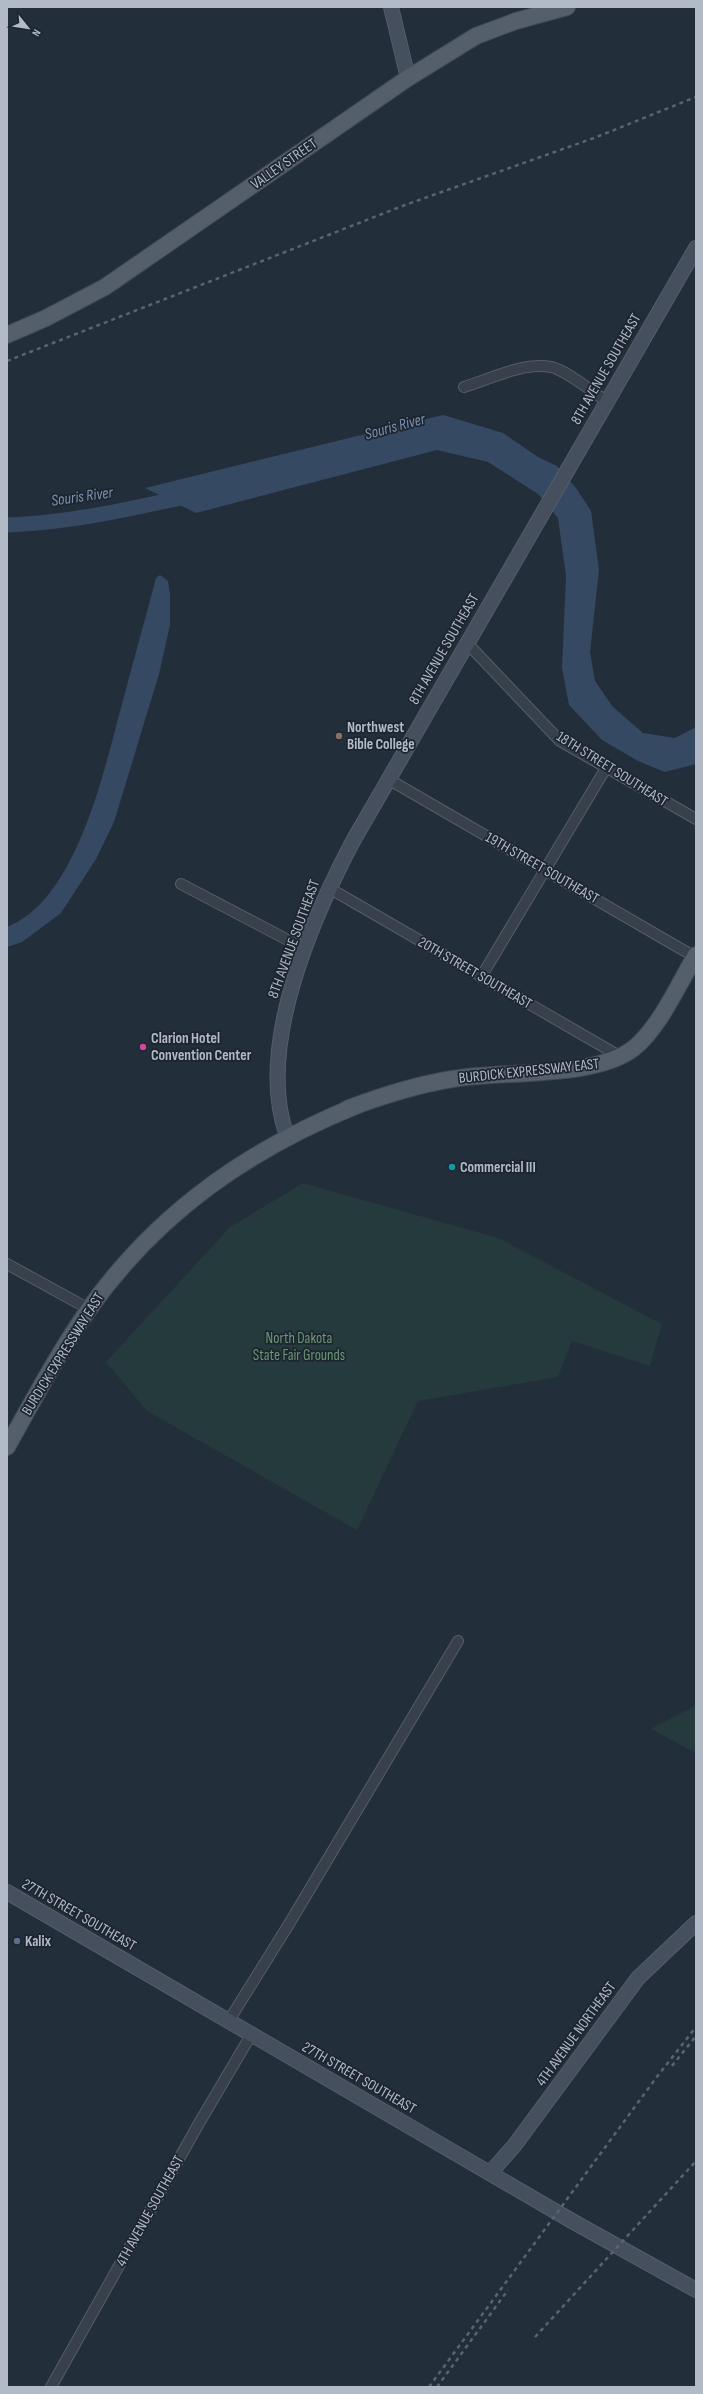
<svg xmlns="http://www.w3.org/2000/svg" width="703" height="2394" font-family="'Sofia Sans Condensed',sans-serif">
<rect width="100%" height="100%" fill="#232e3b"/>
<g fill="#253a3c">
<path d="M 303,1183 L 498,1238 L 662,1324 L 650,1366 L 572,1341 L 558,1377 L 418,1401 L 357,1530 L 147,1411 L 106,1362 L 230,1227 Z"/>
<path d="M 696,1705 L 696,1753 L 651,1729 Z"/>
</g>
<g fill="#364962">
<path d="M 443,415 L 503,433 L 538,457 L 557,466 L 576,488 L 591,511 L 599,570 L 590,652 L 595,681 L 613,707 L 643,733 L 675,738 L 696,727 L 696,764 L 665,772 L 638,761 L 602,740 L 569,705 L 562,668 L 566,576 L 558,518 L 538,494 L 488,462 L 437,450 L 196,513 L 145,488 Z"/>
<path d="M 160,575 L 168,581 L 170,594 L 170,625 L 159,674 L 114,822 L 96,859 L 61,913 L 22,942 L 7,947 L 7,927 C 77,900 104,770 122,704 C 133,662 145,620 156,578 Z"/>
</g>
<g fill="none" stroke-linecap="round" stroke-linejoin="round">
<path stroke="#364962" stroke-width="15" d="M 7,525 C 68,523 130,509 189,496"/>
<g stroke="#555d69" stroke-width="12">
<g id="street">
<path d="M 464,387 C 490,379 523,362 551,367 C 566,370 593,392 606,401"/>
<path d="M 467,643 L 560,741 L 696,819"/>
<path d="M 388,779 L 695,957"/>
<path d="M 181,884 L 305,949"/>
<path d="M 329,888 L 621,1057"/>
<path d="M 481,977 L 606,768"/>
<path d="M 7,1264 L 89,1309"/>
<path d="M 228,2022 L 289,1924 L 458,1641"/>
<path d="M 51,2387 L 198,2125 L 251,2035"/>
</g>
</g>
<g stroke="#555d69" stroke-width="16">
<g id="secondary">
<path d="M 391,7 L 408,78"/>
<path d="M 287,1136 C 255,1048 312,919 353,841 L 696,248"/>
<path d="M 7,1892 L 572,2221 L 696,2290"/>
<path d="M 490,2173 L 514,2146 L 638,1978 L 696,1923"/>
</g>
</g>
<g stroke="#404954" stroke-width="18">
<g id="primary">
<path d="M 7,335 L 46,318 L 105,287 L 408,78 L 476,36 L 516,21 L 567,7"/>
<path d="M 347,1109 C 381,1096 416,1085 452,1079 C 503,1070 595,1079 634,1048 C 660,1027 679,983 696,955"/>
<path d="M 7,1447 C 33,1401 58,1353 89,1309 C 158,1212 249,1149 358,1105"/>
</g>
</g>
<use href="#street" stroke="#37404b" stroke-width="10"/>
<use href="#secondary" stroke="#454f5e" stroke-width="14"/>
<use href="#primary" stroke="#545f6b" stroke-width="16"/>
<g stroke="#596472" stroke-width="2.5" stroke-dasharray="4 4" stroke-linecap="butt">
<path d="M 7,361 L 405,205 L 594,138 L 696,97"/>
<path d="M 672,2066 L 696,2036"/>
<path d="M 535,2337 L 696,2161"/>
<path d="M 429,2387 L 656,2078 L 696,2027"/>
<path d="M 437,2387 L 508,2290"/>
</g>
</g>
<circle fill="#8d6e63" stroke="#1c2530" stroke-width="1.5" cx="339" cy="736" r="4"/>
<circle fill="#d1479c" stroke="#1c2530" stroke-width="1.5" cx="143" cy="1047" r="4"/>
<circle fill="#0f9aa8" stroke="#1c2530" stroke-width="1.5" cx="452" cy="1167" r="4"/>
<circle fill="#5c6f8a" stroke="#1c2530" stroke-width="1.5" cx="17" cy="1941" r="4"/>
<g text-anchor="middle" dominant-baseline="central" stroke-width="3.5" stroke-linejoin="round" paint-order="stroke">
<g font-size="15" fill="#b2bac7" stroke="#1c2530">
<text transform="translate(284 164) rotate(-35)">VALLEY STREET</text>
<text transform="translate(606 369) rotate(-60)">8TH AVENUE SOUTHEAST</text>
<text transform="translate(444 649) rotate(-60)">8TH AVENUE SOUTHEAST</text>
<text transform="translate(612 769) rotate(32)">18TH STREET SOUTHEAST</text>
<text transform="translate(542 868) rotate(30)">19TH STREET SOUTHEAST</text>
<text transform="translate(294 939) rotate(-70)">8TH AVENUE SOUTHEAST</text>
<text transform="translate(475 973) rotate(30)">20TH STREET SOUTHEAST</text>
<text transform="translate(529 1071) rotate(-6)">BURDICK EXPRESSWAY EAST</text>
<text transform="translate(63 1354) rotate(-58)">BURDICK EXPRESSWAY EAST</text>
<text transform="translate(79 1915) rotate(30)">27TH STREET SOUTHEAST</text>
<text transform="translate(576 2034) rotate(-54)">4TH AVENUE NORTHEAST</text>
<text transform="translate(359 2078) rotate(30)">27TH STREET SOUTHEAST</text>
<text transform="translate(150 2211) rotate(-61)">4TH AVENUE SOUTHEAST</text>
</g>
<g font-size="15" font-weight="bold" fill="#b2bac7" stroke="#1c2530" text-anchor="start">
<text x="347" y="727">Northwest<tspan x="347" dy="17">Bible College</tspan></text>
<text x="151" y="1038">Clarion Hotel<tspan x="151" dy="17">Convention Center</tspan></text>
<text x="460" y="1167">Commercial III</text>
<text x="25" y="1941">Kalix</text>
</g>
<g font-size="15" fill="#699873" stroke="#1c2530">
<text x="299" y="1338">North Dakota<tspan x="299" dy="17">State Fair Grounds</tspan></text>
</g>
<g font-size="16" font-style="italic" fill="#7a91af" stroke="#1c2530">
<text transform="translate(395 427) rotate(-15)">Souris River</text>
<text transform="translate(82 497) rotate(-8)">Souris River</text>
</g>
</g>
<rect width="703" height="2394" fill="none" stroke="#b2bac7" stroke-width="16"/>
<g transform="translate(28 28) rotate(120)" stroke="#1c2530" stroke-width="3" paint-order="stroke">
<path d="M0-3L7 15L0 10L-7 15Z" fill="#b2bac7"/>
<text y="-6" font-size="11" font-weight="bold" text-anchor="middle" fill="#b2bac7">N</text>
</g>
</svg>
